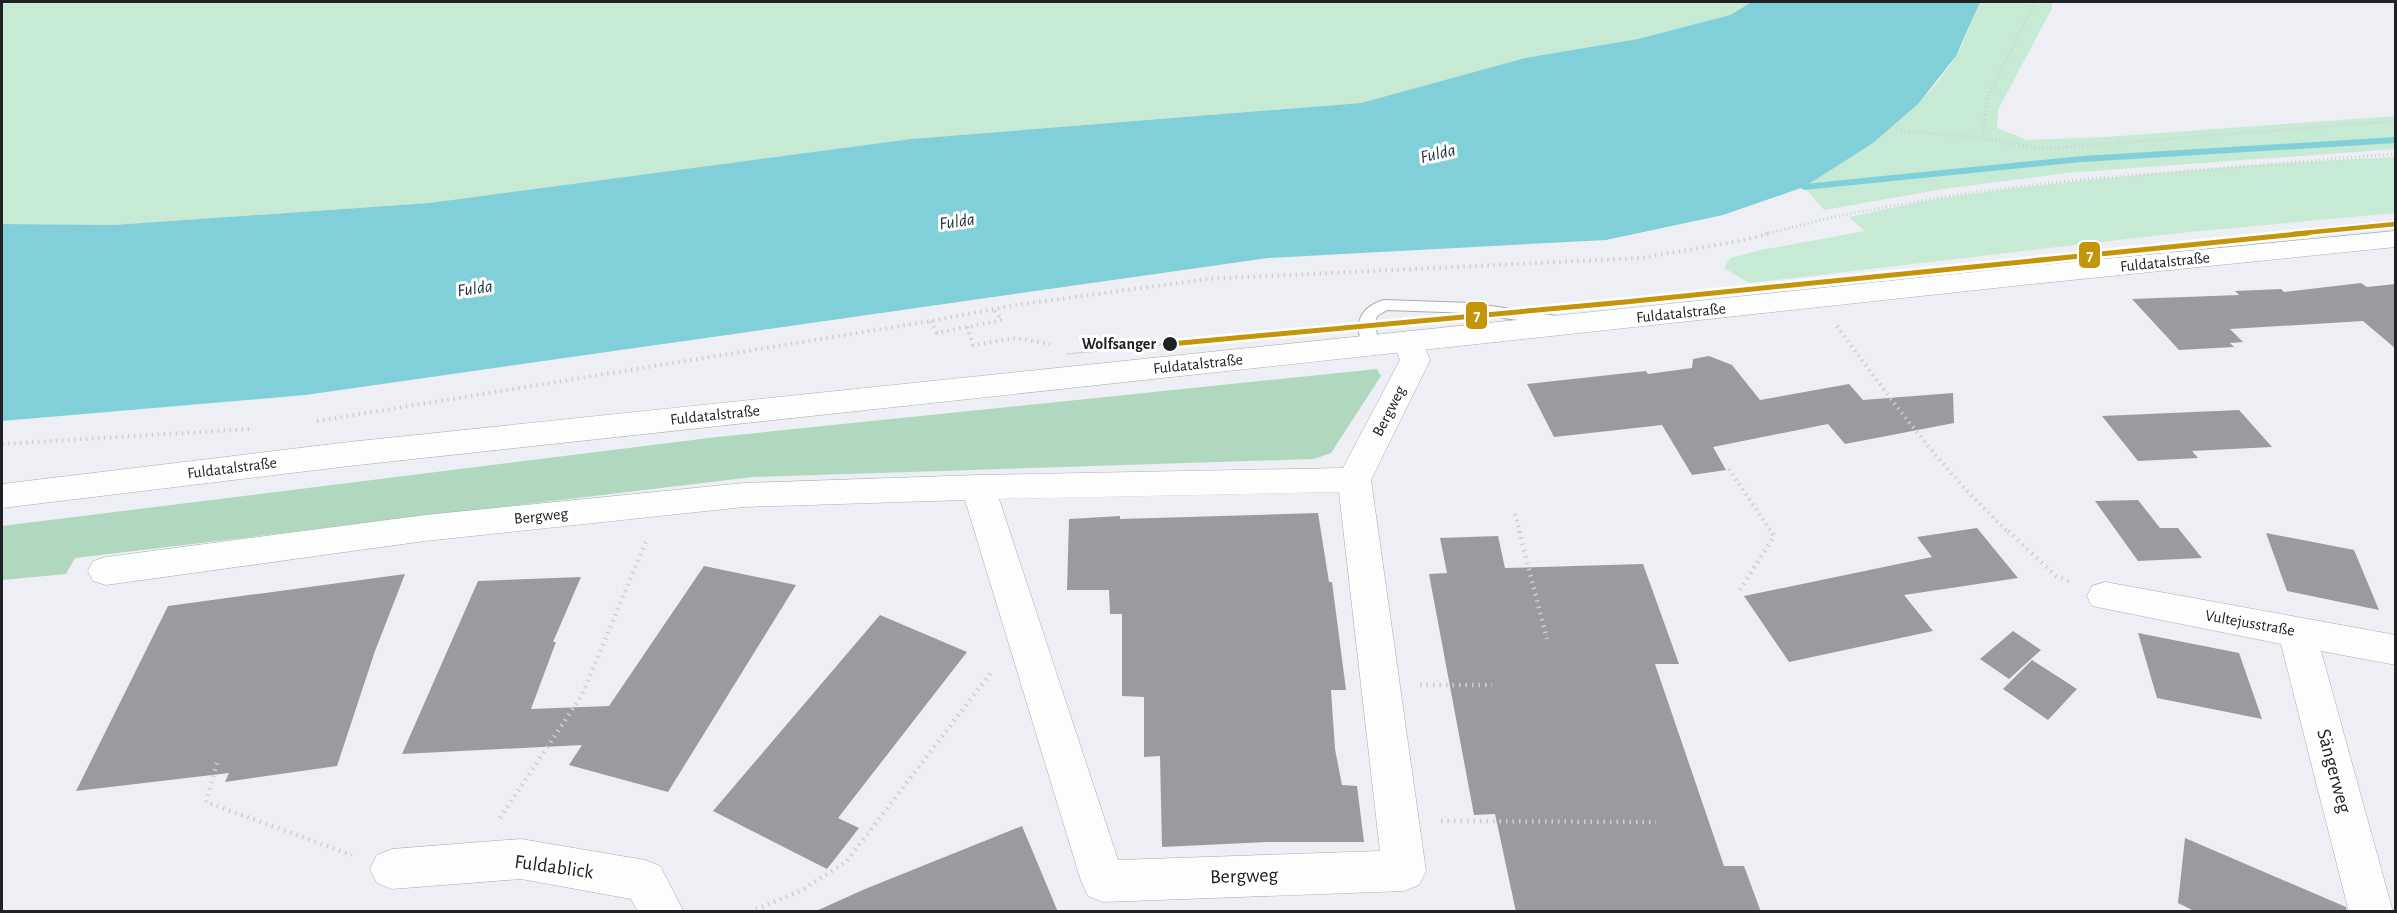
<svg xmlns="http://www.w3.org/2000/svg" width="2397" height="913" font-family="'Alegreya Sans',sans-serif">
<rect width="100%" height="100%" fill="#eeeff4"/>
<g fill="#c6ead3">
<path d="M 2,2 L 1752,2 L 1730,15 L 1638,39 L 1525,58 L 1361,103 L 911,139 L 429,203 L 113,225 L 2,224 Z"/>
<path d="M 1980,2 L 2052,2 L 2052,8 L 1998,110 L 1997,128 L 2027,140 L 2106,137 L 2395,116 L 2395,149 L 2066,173 L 1943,189 L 1824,210 L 1804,187 C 1859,151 1921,114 1956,56 C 1966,40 1972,19 1980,2 Z"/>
<path d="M 2395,157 L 2395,213 L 2179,233 L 1749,283 L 1724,268 L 1730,258 L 1761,250 L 1865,231 L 1849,217 C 1885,210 1920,201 1956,196 C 2102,176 2249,164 2395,157 Z"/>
</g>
<path fill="#b0d8bf" d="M 1377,369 L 1381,376 L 1331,453 L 1314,459 L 753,477 L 75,558 L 66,574 L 2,580 L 2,526 L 717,437 Z"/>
<path fill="#81d0d9" d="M 1752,2 L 1980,2 L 1956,56 L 1918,104 L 1873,143 L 1804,187 L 1723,215 L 1606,240 L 1268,258 L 305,395 L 2,421 L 2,224 L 113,225 L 429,203 L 911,139 L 1361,103 L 1525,58 L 1638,39 L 1730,15 Z"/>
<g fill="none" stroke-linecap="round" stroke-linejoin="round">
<path fill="#81d0d9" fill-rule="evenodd" d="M 2396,137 L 2396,143 L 2082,162 L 1804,190 L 1799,187 L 1804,184 L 2082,156 Z"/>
</g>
<g fill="#9b9b9f">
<path d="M 2361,283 L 2367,287 L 2396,284 L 2396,349 L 2363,321 L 2230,329 L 2243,342 L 2230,343 L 2234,347 L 2179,350 L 2132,299 L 2239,295 L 2235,291 L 2281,289 L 2284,292 Z"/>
<path d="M 1709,356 L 1732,365 L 1760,400 L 1849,384 L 1863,400 L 1953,393 L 1954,423 L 1845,444 L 1828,424 L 1713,447 L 1726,470 L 1692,475 L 1662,425 L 1554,437 L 1527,384 L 1646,371 L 1648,374 L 1692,368 L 1693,359 Z"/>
<path d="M 2239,410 L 2272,447 L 2192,451 L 2198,458 L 2138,461 L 2102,416 Z"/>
<path d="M 2138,500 L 2160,528 L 2178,528 L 2202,558 L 2138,561 L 2095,501 Z"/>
<path d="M 1318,513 L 1329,582 L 1332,582 L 1346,690 L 1331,690 L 1335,749 L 1342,785 L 1357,786 L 1364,842 L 1267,842 L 1162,847 L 1160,756 L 1144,757 L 1144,697 L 1122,696 L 1122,614 L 1110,614 L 1109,590 L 1067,590 L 1069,519 L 1120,516 L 1120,519 Z"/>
<path d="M 1977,528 L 2018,578 L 1904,595 L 1933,631 L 1789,662 L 1744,596 L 1932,557 L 1917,537 Z"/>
<path d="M 2266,533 L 2354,550 L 2379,610 L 2287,591 Z"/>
<path d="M 1498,536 L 1505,568 L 1643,564 L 1679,664 L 1655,664 L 1724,866 L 1744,866 L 1761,912 L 1516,912 L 1495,814 L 1474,815 L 1429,574 L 1447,573 L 1440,538 Z"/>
<path d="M 704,566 L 796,585 L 668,792 L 569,765 L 582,745 L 402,754 L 478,581 L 581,577 L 553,642 L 556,642 L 531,709 L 609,706 Z"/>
<path d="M 405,574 L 375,651 L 337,766 L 225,782 L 229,773 L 76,791 L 168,606 Z"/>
<path d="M 880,615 L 967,652 L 838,818 L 859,828 L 827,869 L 713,811 Z"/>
<path d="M 2013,631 L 2041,650 L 2009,679 L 1980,659 Z"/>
<path d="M 2138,633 L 2239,653 L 2262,719 L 2157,698 Z"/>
<path d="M 2032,660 L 2077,689 L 2048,720 L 2003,689 Z"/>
<path d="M 1022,826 L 1058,912 L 814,912 L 865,889 Z"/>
<path d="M 2185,838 L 2346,907 L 2347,912 L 2196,912 L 2178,903 Z"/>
</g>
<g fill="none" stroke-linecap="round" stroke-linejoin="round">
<g stroke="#aaabaf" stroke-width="2">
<path id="service" d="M 1384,300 L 1471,303 L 1563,317 L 1571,322 L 1563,327 L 1471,313 L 1387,310 L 1377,316 L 1375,324 L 1379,345 L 1377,349 L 1365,349 C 1352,326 1359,307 1384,300 Z"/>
</g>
<g stroke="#aaabaf" stroke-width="1">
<g id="minor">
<path d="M 1408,331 L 1419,334 L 1430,360 L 1371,480 L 1426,871 L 1419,885 L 1404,891 L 1103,902 L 1088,896 L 1081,881 L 965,500 L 744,507 L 425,541 L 106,585 L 93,581 L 88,571 L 93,561 L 106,557 L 425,515 L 744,483 L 978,475 L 1343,468 L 1400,360 L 1393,341 L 1397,334 ZM 1339,492 L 1380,851 L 1118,860 L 999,499 Z"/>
<path d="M 2105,582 L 2396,635 L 2396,665 L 2321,651 L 2393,912 L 2349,912 L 2281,644 L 2092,606 L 2087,596 L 2092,586 Z"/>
<path d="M 521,839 L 645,860 L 660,866 L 684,912 L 638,912 L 631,899 L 521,879 L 392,889 L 377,883 L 370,869 L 377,855 L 392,849 Z"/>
</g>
</g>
<g stroke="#aaabaf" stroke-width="1">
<path id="secondary" d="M 2396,231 L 2396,247 L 2032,284 L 349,466 L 2,508 L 2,484 L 349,442 L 2032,266 Z"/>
</g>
<g stroke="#cfcfd1" stroke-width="3" stroke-dasharray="1 3" stroke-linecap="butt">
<path d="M 2035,2 L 1987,99 L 1983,138 L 2042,149 L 2396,121"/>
<path d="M 1896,130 L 1983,138"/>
<path d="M 1765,234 L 1838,216 L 1958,194 L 2085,179 L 2396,154"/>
</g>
<g stroke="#cfcfd1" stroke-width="4" stroke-dasharray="1.5 4.5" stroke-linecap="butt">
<path d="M 931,321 L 937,333 L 1002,320 L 994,310"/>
<path d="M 1837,326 C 1890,399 1943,471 2009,533"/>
<path d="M 967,327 L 973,345 L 1016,338 L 1050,344"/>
<path d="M 317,421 L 931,321 L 1016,305 L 1207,279 L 1641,258 L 1739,241 L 1771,233"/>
<path d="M 2,444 L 250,429"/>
<path d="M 1729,469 L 1772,533"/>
<path d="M 1515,514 L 1520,533"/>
</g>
<g stroke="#cfcfd1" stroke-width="4.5" stroke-dasharray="1.5 5" stroke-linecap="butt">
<path d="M 1519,531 L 1547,639"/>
<path d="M 2008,531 L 2056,576 L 2071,582"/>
<path d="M 1740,590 L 1774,536 L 1771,531"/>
<path d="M 1420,685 L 1492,685"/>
<path d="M 217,763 L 206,802 L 352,855"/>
<path d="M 500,818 L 582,695 L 647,539"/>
<path d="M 1441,821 L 1656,822"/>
<path d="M 750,912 L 800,891 L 846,862 L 993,670"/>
</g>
<use href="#service" fill="#fcfdfd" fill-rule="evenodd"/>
<use href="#minor" fill="#fcfdfd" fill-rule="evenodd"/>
<use href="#secondary" fill="#fcfdfd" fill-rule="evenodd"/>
<path stroke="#d3d4d5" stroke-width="1.5" d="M 1067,354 L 1170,344"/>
<g stroke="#fff" stroke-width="8">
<path id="tram-1-far1" d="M 2293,234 L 2396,224"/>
</g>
<g stroke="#fff" stroke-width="10">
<path id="tram-1" d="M 1170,344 L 1625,302 L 2308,233"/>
</g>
<use href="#tram-1-far1" stroke="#c49409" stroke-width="4.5"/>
<use href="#tram-1" stroke="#c49409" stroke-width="5"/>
</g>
<circle fill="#202125" stroke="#fff" stroke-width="2" cx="1170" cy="344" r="8"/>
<g text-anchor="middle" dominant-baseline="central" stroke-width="6" stroke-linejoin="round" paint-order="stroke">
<g font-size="16" fill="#202125" stroke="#fff">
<text transform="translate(2165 262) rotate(-6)">Fuldatalstraße</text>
<text transform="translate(1681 313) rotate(-6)">Fuldatalstraße</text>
<text transform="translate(1198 364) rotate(-6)">Fuldatalstraße</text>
<text transform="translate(1389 411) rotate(-63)">Bergweg</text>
<text transform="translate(715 415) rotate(-6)">Fuldatalstraße</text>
<text transform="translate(232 468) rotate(-7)">Fuldatalstraße</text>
<text transform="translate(541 516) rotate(-6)">Bergweg</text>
<text transform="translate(2250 623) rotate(10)">Vultejusstraße</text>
</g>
<g font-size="16" font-weight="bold" fill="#202125" stroke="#fff" text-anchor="end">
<text x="1156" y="344">Wolfsanger</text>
</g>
<g font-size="18" font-style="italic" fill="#192e30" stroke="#fff">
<text transform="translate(1438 154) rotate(-13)">Fulda</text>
<text transform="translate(957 222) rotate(-8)">Fulda</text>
<text transform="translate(475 289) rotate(-8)">Fulda</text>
</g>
<g font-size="20" fill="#202125" stroke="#fff">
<text transform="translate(2334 771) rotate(75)">Sängerweg</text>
<text transform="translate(554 867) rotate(8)">Fuldablick</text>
<text transform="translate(1244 876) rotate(-2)">Bergweg</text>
</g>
</g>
<g stroke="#fff" stroke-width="2">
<rect x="2078" y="241" width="23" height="28" rx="6" fill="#c49409"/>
<rect x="1465" y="301" width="23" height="29" rx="6" fill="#c49409"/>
</g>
<g font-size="16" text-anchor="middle" font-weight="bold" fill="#fff">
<text x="2090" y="261">7</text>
<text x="1477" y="321">7</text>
</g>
<rect width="2397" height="913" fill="none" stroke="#202125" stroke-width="6"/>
</svg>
